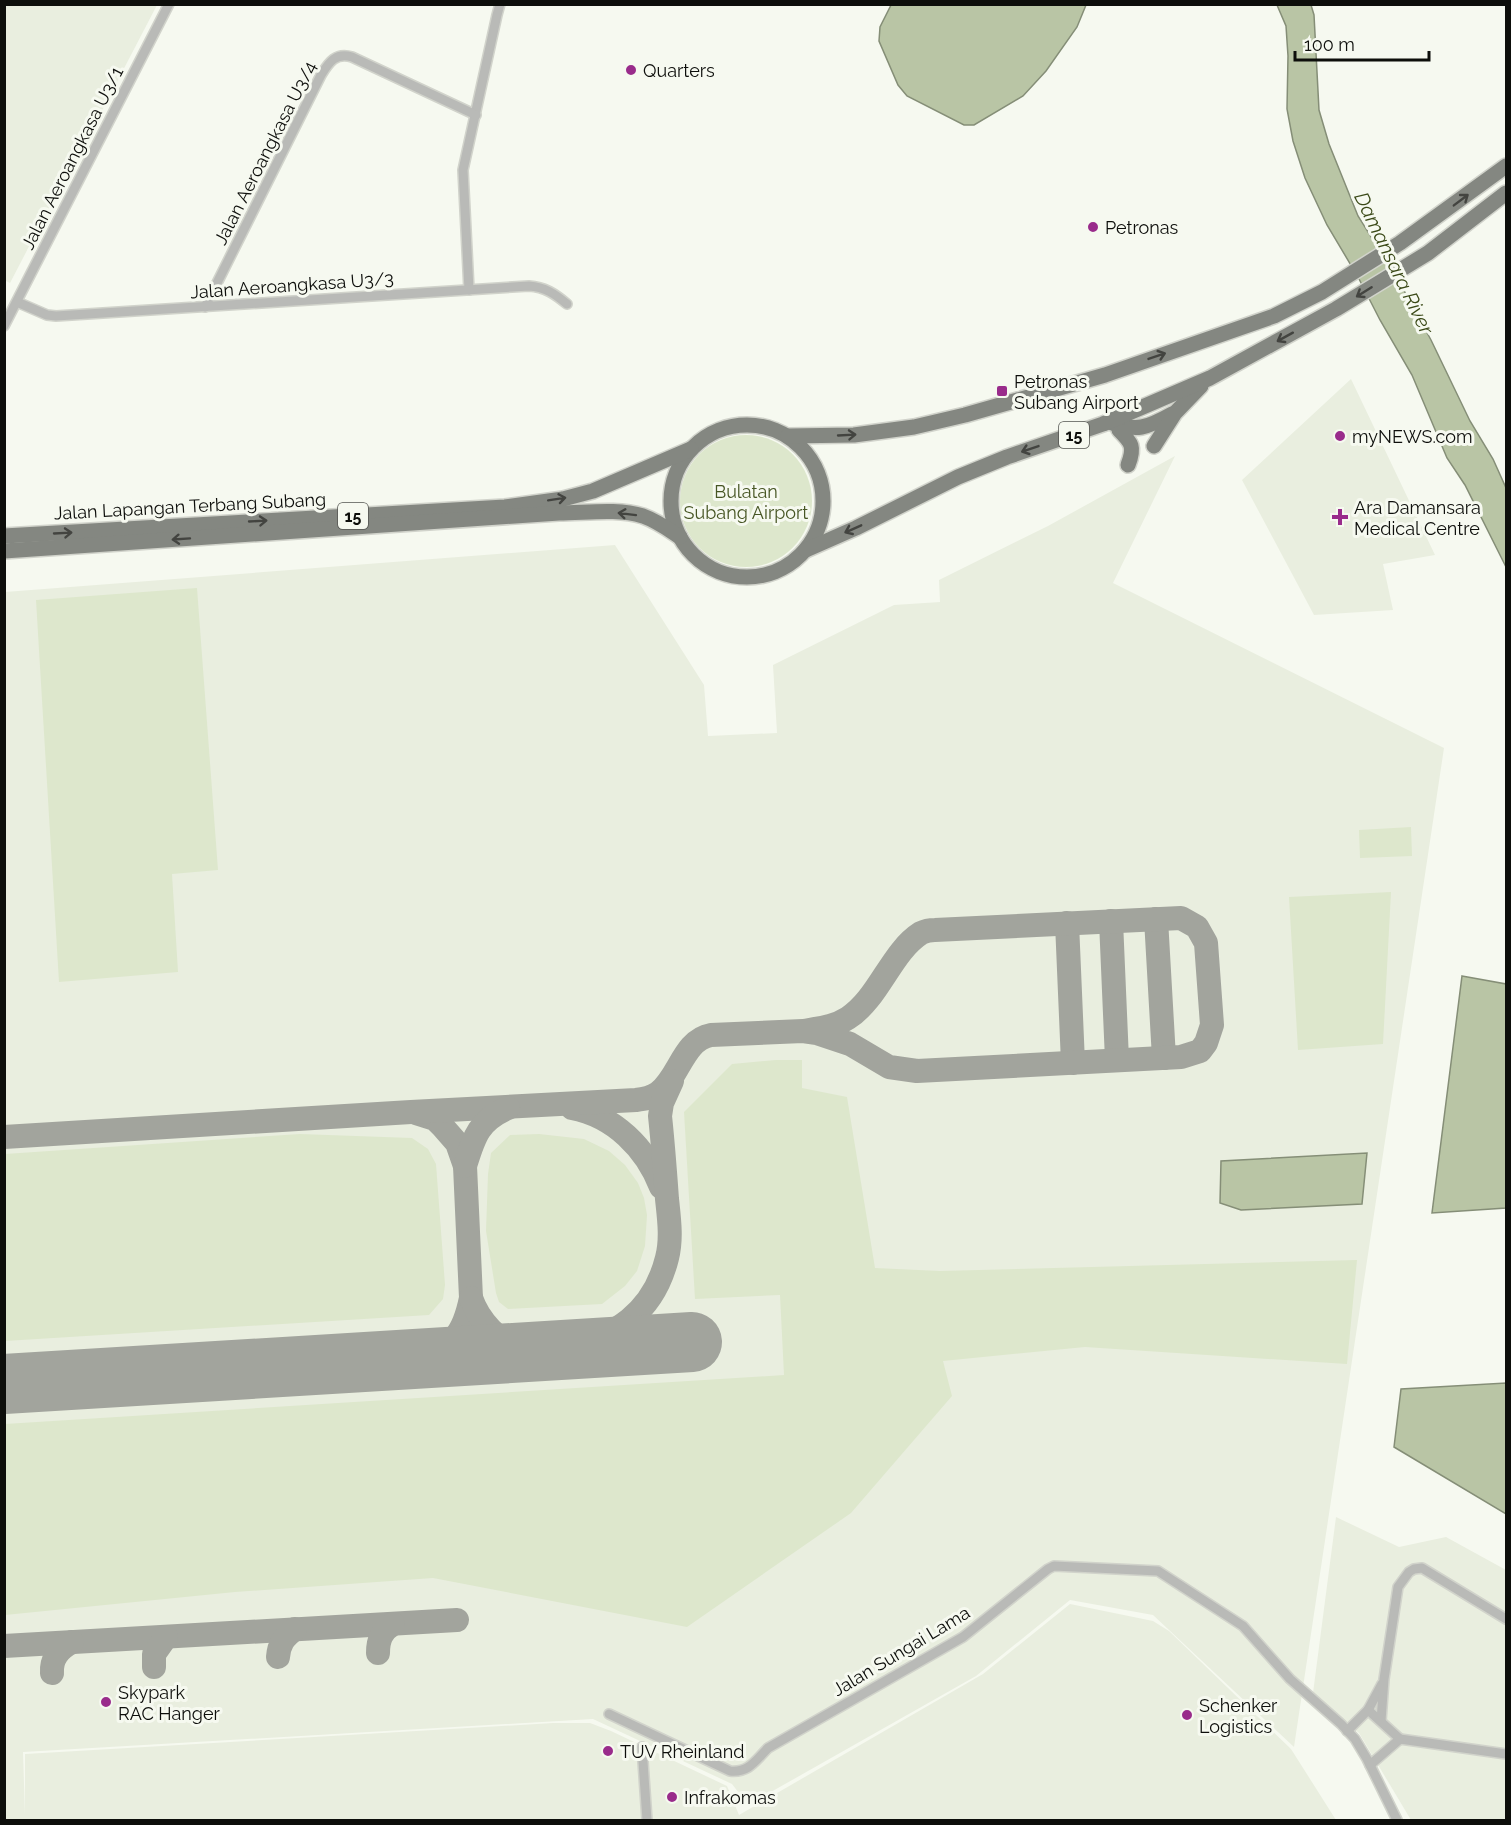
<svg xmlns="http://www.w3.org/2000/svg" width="1511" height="1825" font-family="Raleway,sans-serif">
<rect width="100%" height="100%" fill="#f6f9f0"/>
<g fill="#e9eedf">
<path d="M 4,5 L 157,5 L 81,151 L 61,185 L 10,283 L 4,280 Z"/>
<path d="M 1351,379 L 1435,555 L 1383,564 L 1393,610 L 1314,615 L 1242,480 Z"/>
<path d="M 1175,456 L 1113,583 L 1444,748 L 1294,1747 L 1153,1615 L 1070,1600 L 976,1676 L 748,1805 L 732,1784 L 593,1719 L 23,1752 L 25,1815 L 25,1754 L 553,1723 L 590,1723 L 611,1731 L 727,1786 L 739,1815 L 983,1674 L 1070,1604 L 1153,1621 L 1169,1631 L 1291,1749 L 1336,1820 L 5,1820 L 5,592 L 615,545 L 704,685 L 708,736 L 777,733 L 773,665 L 894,605 L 940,602 L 939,580 L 1048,526 Z"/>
<path d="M 1336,1517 L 1399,1547 L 1446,1537 L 1506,1570 L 1506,1820 L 1411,1820 L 1359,1733 L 1313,1693 Z"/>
</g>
<g fill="#dde7cc">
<circle cx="746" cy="501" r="66"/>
<path d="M 197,588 L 218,870 L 172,874 L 178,972 L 59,982 L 36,600 Z"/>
<path d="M 1411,827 L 1412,856 L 1360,858 L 1359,830 Z"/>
<path d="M 1391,892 L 1383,1044 L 1298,1050 L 1289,897 Z"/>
<path d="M 776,1060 L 802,1060 L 802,1088 L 847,1097 L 875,1268 L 940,1271 L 1357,1260 L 1347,1364 L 1085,1347 L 943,1361 L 952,1396 L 851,1513 L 687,1627 L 433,1578 L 235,1592 L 5,1615 L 5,1424 L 784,1375 L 780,1295 L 695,1299 L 684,1112 L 732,1064 Z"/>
<path d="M 300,1134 L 412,1138 L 428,1149 L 436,1164 L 445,1285 L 443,1299 L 429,1315 L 5,1341 L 5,1154 Z"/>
<path d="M 539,1134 L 584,1139 L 609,1151 L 625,1165 L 638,1183 L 644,1198 L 647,1215 L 645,1246 L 637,1271 L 625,1286 L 602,1304 L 508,1309 L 499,1302 L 496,1293 L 486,1231 L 488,1174 L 491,1153 L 510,1135 Z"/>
</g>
<g fill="#b9c5a5" stroke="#858e77" stroke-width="1.5">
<path d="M 891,5 L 891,4 L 1086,5 L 1077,27 L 1046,71 L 1023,96 L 974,125 L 964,125 L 907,96 L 898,85 L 879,41 L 880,27 Z"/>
<path d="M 1277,5 L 1311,5 L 1314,15 L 1319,110 L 1329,144 L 1358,216 L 1397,278 L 1431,340 L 1470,421 L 1493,459 L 1506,488 L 1506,567 L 1465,485 L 1447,458 L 1412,375 L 1380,320 L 1358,277 L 1327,225 L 1305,178 L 1293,141 L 1287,109 L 1288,56 L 1286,26 Z"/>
<path d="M 1462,976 L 1506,984 L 1506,1208 L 1432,1213 Z"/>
<path d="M 1367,1153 L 1362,1204 L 1241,1210 L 1220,1203 L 1221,1161 Z"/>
<path d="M 1506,1383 L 1506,1514 L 1394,1447 L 1401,1389 Z"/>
</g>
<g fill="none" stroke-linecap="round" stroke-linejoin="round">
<g stroke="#a2a49d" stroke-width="24">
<path d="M 1156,919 L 1164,1058"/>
<path d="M 1111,921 L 1117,1060"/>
<path d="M 1067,923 L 1073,1063"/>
<path d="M 572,1108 C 614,1116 646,1148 661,1187"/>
<path d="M 416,1113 L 435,1119 L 443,1127 L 457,1143 L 465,1166 L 471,1298 C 463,1337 453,1345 417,1359"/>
<path d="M 4,1137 L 411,1112 L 636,1100 C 644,1099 651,1098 658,1093 C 679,1078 683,1040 711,1035 L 803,1031 L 817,1033 L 850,1044 L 889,1067 L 917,1071 L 1181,1057 L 1200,1051 L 1206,1043 L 1212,1025 L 1206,943 L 1197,927 L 1181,918 L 935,930 C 930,930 925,931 921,933 C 891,952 879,998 848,1018 C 834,1027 819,1028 803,1031"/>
<path d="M 465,1166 C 474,1137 478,1121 508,1108"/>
<path d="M 471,1298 C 480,1324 498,1338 521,1353"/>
<path d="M 563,1350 C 615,1336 653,1314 667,1258 C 672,1239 669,1218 667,1199 C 665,1171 663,1144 660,1116 L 662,1103 L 672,1081"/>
<path d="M 4,1646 L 457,1620"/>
<path d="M 378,1653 C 378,1639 382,1631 393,1624"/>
<path d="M 278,1657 C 279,1644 284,1637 295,1629"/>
<path d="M 154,1667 L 154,1654 L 166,1637"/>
<path d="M 52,1673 C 51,1658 59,1649 72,1642"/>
</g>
<path stroke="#a2a49d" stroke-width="60" d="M 4,1384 L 692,1342"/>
<g stroke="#d1d3cb" stroke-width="12">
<g id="street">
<path d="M 469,290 L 463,170 L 497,15 L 500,4"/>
<path d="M 17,302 L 47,315 L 56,316 L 529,286 C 545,287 555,294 567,304"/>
<path d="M 205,307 L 321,75 C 329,62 336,52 352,57 L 476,115"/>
<path d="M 4,326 L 169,4"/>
<path d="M 1368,1710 L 1382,1684"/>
<path d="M 609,1714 L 730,1771 C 749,1773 756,1760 768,1748 L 963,1637 L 1048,1569 L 1054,1566 L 1158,1571 L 1243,1626 L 1290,1679 L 1341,1724 L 1355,1739 L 1367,1759 L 1397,1820"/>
<path d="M 1381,1721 L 1384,1679 L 1398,1587 L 1409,1572 L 1414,1569 L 1422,1568 L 1506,1619"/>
<path d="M 1347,1731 L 1368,1710 L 1400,1739 L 1370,1765"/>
<path d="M 1400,1739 L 1506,1754"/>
<path d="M 642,1747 L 647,1820"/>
</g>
</g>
<g stroke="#d1d3cb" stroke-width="18">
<g id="primary">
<path d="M 1109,422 C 1137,432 1147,428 1172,414"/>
<circle cx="747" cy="501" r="76"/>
<path d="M 1119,430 C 1132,443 1135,447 1128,465"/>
<path d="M 788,436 L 854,435 L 914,427 L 965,415 L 1105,375 L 1274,316 L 1322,292 L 1400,243 L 1506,166"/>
<path d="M 1154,446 L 1175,413 L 1201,386"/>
<path d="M 4,536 L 505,507 L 563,499 L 593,491 L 691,449"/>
<path d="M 806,550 L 856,528 L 958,477 L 1007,457 L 1103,424 L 1210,378 L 1336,309 L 1428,253 L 1506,193"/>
<path d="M 4,551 L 559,513 C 586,513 617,508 643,516 C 657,521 668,529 680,537"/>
</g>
</g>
<use href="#street" stroke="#b9bab7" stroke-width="9"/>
<use href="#primary" stroke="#848781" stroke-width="15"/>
</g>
<defs><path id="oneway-shaft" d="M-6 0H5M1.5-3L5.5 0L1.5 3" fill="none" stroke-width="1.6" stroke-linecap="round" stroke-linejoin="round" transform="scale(1.5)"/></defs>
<g stroke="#434440">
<use href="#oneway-shaft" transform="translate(1461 200) rotate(-37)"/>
<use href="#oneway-shaft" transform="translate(1364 292) rotate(148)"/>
<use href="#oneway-shaft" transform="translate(1285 337) rotate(151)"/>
<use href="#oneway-shaft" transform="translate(1157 356) rotate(-19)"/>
<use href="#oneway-shaft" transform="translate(847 435) rotate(-3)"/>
<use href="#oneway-shaft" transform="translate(1030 449) rotate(161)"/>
<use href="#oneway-shaft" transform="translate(557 499) rotate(-9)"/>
<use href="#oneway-shaft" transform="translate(627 514) rotate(-173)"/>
<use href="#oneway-shaft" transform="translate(258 521) rotate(-3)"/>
<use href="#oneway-shaft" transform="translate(853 529) rotate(156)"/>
<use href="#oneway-shaft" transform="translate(63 533) rotate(-3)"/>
<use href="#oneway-shaft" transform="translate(181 539) rotate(176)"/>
</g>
<g fill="#992b8b" stroke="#f6f9f0" stroke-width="2">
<circle cx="631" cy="70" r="6"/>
<circle cx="1093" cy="227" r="6"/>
<rect x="996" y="385" width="12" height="12" rx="3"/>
<circle cx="1340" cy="436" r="6"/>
<path d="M1337 508h6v6h6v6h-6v6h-6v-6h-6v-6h6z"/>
<circle cx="106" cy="1702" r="6"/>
<circle cx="1187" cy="1715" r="6"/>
<circle cx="608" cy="1751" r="6"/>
<circle cx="672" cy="1797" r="6"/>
</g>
<g text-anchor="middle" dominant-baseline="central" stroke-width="6" stroke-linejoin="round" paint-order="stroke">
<g fill="#f6f9f0" stroke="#535450" stroke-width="1.5">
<rect x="1059" y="422" width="30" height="26" rx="4.5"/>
<rect x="338" y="503" width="30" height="26" rx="4.5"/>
</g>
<g font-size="16" font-weight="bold" fill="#0d0e0b">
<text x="1074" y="435">15</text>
<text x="353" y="516">15</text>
</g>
<g font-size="18" fill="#0d0e0b" stroke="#f6f9f0" text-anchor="start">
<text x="643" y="70">Quarters</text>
<text x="1105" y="227">Petronas</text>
<text x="1014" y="381">Petronas<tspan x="1014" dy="21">Subang Airport</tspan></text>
<text x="1352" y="436">myNEWS.com</text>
<text x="1354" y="507">Ara Damansara<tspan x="1354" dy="21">Medical Centre</tspan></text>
<text x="118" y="1692">Skypark<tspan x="118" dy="21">RAC Hanger</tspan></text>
<text x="1199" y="1705">Schenker<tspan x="1199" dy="21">Logistics</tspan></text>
<text x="620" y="1751">TUV Rheinland</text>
<text x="684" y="1797">Infrakomas</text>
</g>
<g font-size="18" fill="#0d0e0b" stroke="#f6f9f0">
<text transform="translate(265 153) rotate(-63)">Jalan Aeroangkasa U3/4</text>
<text transform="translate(72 158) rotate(-63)">Jalan Aeroangkasa U3/1</text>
<text transform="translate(292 285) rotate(-4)">Jalan Aeroangkasa U3/3</text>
<text transform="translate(190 506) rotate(-3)">Jalan Lapangan Terbang Subang</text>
<text transform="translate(901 1651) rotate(-31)">Jalan Sungai Lama</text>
</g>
<g font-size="18" fill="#475624" stroke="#f6f9f0">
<text x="746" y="491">Bulatan<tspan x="746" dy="21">Subang Airport</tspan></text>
</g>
<g font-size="20" font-style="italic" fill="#3a4917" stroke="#f6f9f0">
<text transform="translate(1394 263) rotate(64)">Damansara River</text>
</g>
</g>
<rect width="1511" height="1825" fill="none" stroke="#0d0e0b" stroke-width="12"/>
<path d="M1295 51v9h134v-9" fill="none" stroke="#0d0e0b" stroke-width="3"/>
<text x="1304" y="51" font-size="18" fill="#0d0e0b" stroke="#f6f9f0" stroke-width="4.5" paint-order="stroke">100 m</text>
</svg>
